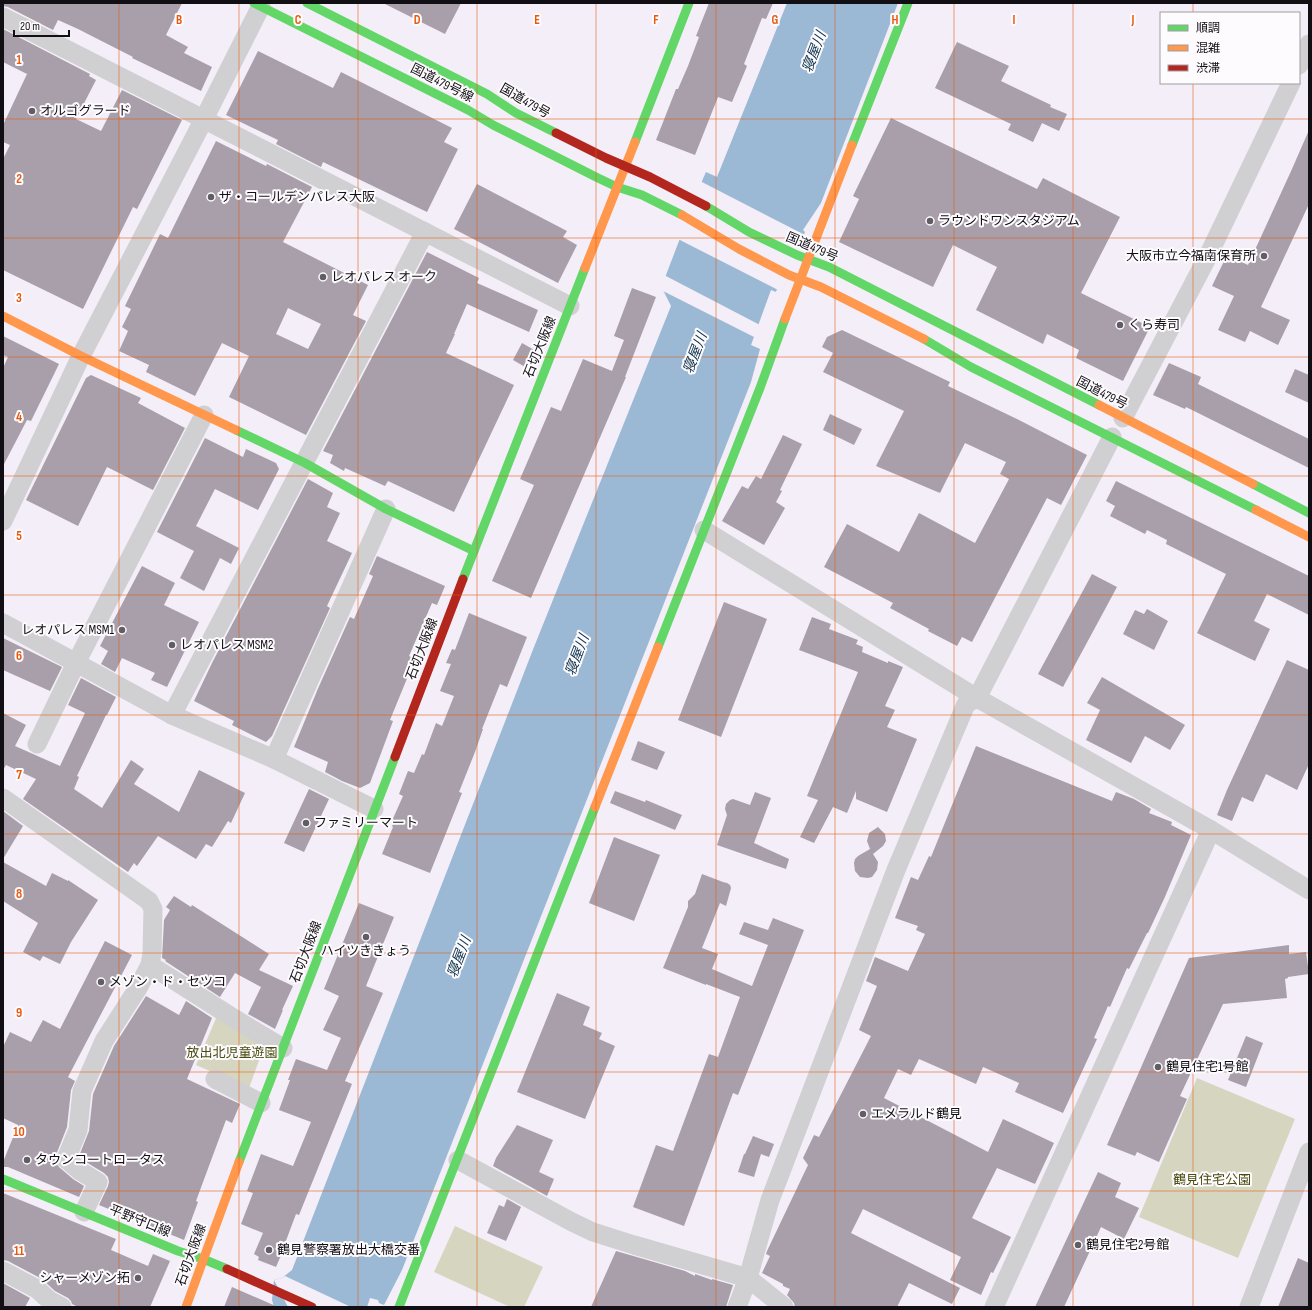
<svg xmlns="http://www.w3.org/2000/svg" width="1312" height="1310" font-family="'Sofia Sans Condensed','Noto Sans JP',sans-serif">
<rect width="100%" height="100%" fill="#f3eef8"/>
<g fill="#d6d6c0">
<path d="M 217,1016 L 265,1044 L 249,1088 L 196,1065 Z"/>
<path d="M 1197,1078 L 1295,1119 L 1238,1258 L 1139,1217 Z"/>
<path d="M 455,1226 L 543,1267 L 524,1307 L 510,1307 L 434,1272 Z"/>
</g>
<path fill="#9bb9d4" d="M 787,3 L 898,3 L 821,203 L 803,230 L 805,232 L 782,291 L 777,289 L 776,292 L 771,290 L 751,345 L 760,349 L 751,382 L 402,1270 L 384,1305 L 379,1303 L 378,1300 L 370,1298 L 367,1307 L 274,1307 L 272,1300 L 274,1280 L 282,1278 L 292,1270 L 534,647 L 671,306 L 663,290 L 666,275 L 702,181 L 706,172 L 717,177 Z"/>
<g fill="#f3eef8">
<path d="M 700,181 L 805,235 L 782,292 L 678,239 Z"/>
<path d="M 664,275 L 760,325 L 756,338 L 661,290 Z"/>
<path d="M 285,1276 L 351,1307 L 288,1307 L 274,1280 L 282,1278 Z"/>
</g>
<g fill="#a89fab" fill-rule="evenodd">
<path d="M 3,3 L 182,3 L 166,35 L 188,47 L 184,53 L 212,67 L 201,91 L 132,58 L 133,57 L 78,29 L 58,20 L 53,30 L 8,7 L 3,6 Z"/>
<path d="M 383,3 L 461,3 L 445,34 Z"/>
<path d="M 709,3 L 773,3 L 766,19 L 762,18 L 744,64 L 747,66 L 732,102 L 718,97 L 695,155 L 656,140 L 676,89 L 678,89 L 688,66 L 699,37 L 696,36 Z"/>
<path d="M 3,29 L 90,74 L 89,76 L 96,80 L 76,119 L 101,131 L 122,90 L 182,120 L 137,209 L 133,207 L 83,309 L 3,270 L 3,159 L 10,145 L 3,142 L 3,125 L 27,74 L 3,62 Z"/>
<path d="M 957,42 L 1009,66 L 1001,81 L 1051,105 L 1050,107 L 1067,114 L 1059,131 L 1042,123 L 1033,142 L 1008,130 L 1011,124 L 935,88 Z"/>
<path d="M 258,51 L 333,88 L 341,72 L 452,128 L 444,142 L 458,149 L 427,212 L 323,162 L 321,167 L 276,144 L 278,140 L 226,115 Z"/>
<path d="M 891,118 L 1037,189 L 1043,178 L 1120,217 L 1081,293 L 1150,327 L 1123,381 L 1076,358 L 1079,350 L 1047,334 L 1043,344 L 976,310 L 997,267 L 953,245 L 933,287 L 839,242 L 859,199 L 853,196 Z"/>
<path d="M 1309,130 L 1309,204 L 1261,307 L 1290,320 L 1278,345 L 1250,331 L 1245,342 L 1218,330 L 1234,296 L 1212,286 L 1227,255 L 1248,265 L 1292,169 Z"/>
<path d="M 216,141 L 266,166 L 267,164 L 312,187 L 283,242 L 368,285 L 353,315 L 366,321 L 306,435 L 229,397 L 249,356 L 222,343 L 195,396 L 146,372 L 149,365 L 119,351 L 128,331 L 122,327 L 131,309 L 125,306 L 160,234 L 168,238 ZM 288,308 L 321,324 L 308,349 L 276,334 Z"/>
<path d="M 477,184 L 567,231 L 563,237 L 577,245 L 558,283 L 454,229 Z"/>
<path d="M 427,252 L 479,278 L 477,283 L 538,310 L 529,332 L 467,304 L 454,334 L 455,334 L 446,353 L 514,385 L 454,512 L 388,481 L 385,486 L 345,468 L 344,471 L 330,463 L 333,455 L 323,451 Z"/>
<path d="M 632,288 L 656,297 L 625,377 L 626,377 L 531,598 L 492,581 L 534,485 L 520,479 L 551,407 L 561,411 L 583,359 L 612,371 L 624,340 L 614,336 Z"/>
<path d="M 842,330 L 950,382 L 948,386 L 1019,420 L 1087,455 L 1061,505 L 1047,498 L 972,642 L 962,637 L 957,646 L 928,631 L 929,629 L 890,608 L 893,603 L 824,567 L 847,524 L 899,552 L 919,513 L 975,543 L 1009,479 L 1000,474 L 1006,462 L 965,443 L 940,493 L 876,466 L 904,411 L 823,372 L 833,353 L 822,347 L 827,337 Z"/>
<path d="M 3,336 L 59,364 L 31,421 L 27,420 L 3,466 L 3,368 L 8,357 L 3,355 Z"/>
<path d="M 522,343 L 536,351 L 527,368 L 513,360 Z"/>
<path d="M 1169,363 L 1201,377 L 1198,384 L 1309,439 L 1309,468 L 1186,407 L 1185,409 L 1153,395 Z"/>
<path d="M 1295,369 L 1309,375 L 1309,403 L 1285,392 Z"/>
<path d="M 91,375 L 141,398 L 138,403 L 185,428 L 153,490 L 107,467 L 78,526 L 26,500 L 86,378 Z"/>
<path d="M 830,414 L 862,429 L 854,445 L 823,430 Z"/>
<path d="M 783,435 L 802,444 L 780,490 L 782,491 L 776,502 L 785,508 L 764,545 L 722,521 L 742,486 L 748,489 L 756,476 L 761,479 Z"/>
<path d="M 205,438 L 243,457 L 246,449 L 276,463 L 279,469 L 258,510 L 215,489 L 196,526 L 239,548 L 231,564 L 220,558 L 204,591 L 180,578 L 194,551 L 157,532 Z"/>
<path d="M 308,479 L 333,493 L 327,507 L 340,513 L 327,541 L 352,553 L 327,606 L 330,608 L 272,736 L 266,742 L 232,725 L 234,721 L 194,701 L 212,663 Z"/>
<path d="M 1116,481 L 1309,576 L 1309,615 L 1267,594 L 1254,621 L 1270,629 L 1255,661 L 1197,633 L 1226,574 L 1166,544 L 1167,540 L 1147,530 L 1145,534 L 1110,516 L 1115,506 L 1106,501 Z"/>
<path d="M 377,556 L 445,586 L 437,605 L 432,603 L 409,656 L 415,659 L 390,720 L 393,721 L 370,783 L 360,788 L 342,781 L 325,772 L 328,762 L 294,747 L 317,691 L 316,693 L 350,617 L 354,619 L 373,576 L 369,574 Z"/>
<path d="M 142,566 L 175,583 L 164,605 L 199,622 L 167,687 L 151,680 L 155,673 L 122,658 L 115,672 L 101,664 L 108,651 L 100,646 Z"/>
<path d="M 1092,574 L 1117,587 L 1063,687 L 1038,674 Z"/>
<path d="M 724,602 L 767,619 L 721,737 L 678,720 Z"/>
<path d="M 1147,609 L 1168,621 L 1154,650 L 1123,634 L 1135,610 L 1144,614 Z"/>
<path d="M 469,613 L 527,637 L 507,687 L 500,684 L 482,729 L 483,729 L 475,752 L 459,792 L 462,793 L 430,873 L 382,854 L 393,827 L 392,826 L 393,824 L 391,823 L 403,796 L 399,794 L 408,771 L 414,773 L 422,754 L 424,755 L 436,723 L 442,726 L 454,696 L 440,691 L 451,664 L 446,663 L 452,649 L 455,650 Z"/>
<path d="M 812,617 L 831,624 L 829,629 L 858,640 L 856,644 L 863,647 L 862,652 L 888,663 L 888,661 L 903,667 L 885,706 L 895,710 L 887,727 L 917,739 L 887,812 L 856,799 L 856,791 L 847,813 L 833,807 L 814,843 L 800,837 L 818,800 L 807,796 L 858,672 L 799,650 Z"/>
<path d="M 3,638 L 62,667 L 50,691 L 3,670 Z"/>
<path d="M 1287,660 L 1309,670 L 1309,764 L 1297,790 L 1266,774 L 1253,802 L 1242,797 L 1232,821 L 1217,815 L 1227,790 Z"/>
<path d="M 1102,677 L 1185,725 L 1170,750 L 1145,736 L 1131,763 L 1086,740 L 1100,710 L 1087,703 Z"/>
<path d="M 81,678 L 116,697 L 107,715 L 106,715 L 77,776 L 79,777 L 74,789 L 102,808 L 131,760 L 144,769 L 134,784 L 179,812 L 199,770 L 245,793 L 231,823 L 228,821 L 212,847 L 206,844 L 196,859 L 158,836 L 137,866 L 134,863 L 128,872 L 23,799 L 36,779 L 6,765 L 3,770 L 3,713 L 26,725 L 15,746 L 60,766 L 85,713 L 68,705 Z"/>
<path d="M 638,741 L 665,752 L 657,770 L 631,760 Z"/>
<path d="M 976,746 L 1112,801 L 1116,792 L 1134,799 L 1151,809 L 1149,813 L 1172,822 L 1171,825 L 1191,835 L 1164,899 L 1148,933 L 1147,933 L 1129,969 L 1127,968 L 1110,1007 L 1108,1006 L 1094,1038 L 1097,1039 L 1063,1113 L 1015,1092 L 1019,1083 L 983,1067 L 976,1084 L 919,1059 L 911,1075 L 898,1069 L 884,1098 L 988,1152 L 1003,1119 L 1054,1143 L 1035,1184 L 997,1168 L 972,1218 L 1011,1237 L 993,1273 L 991,1272 L 981,1295 L 950,1280 L 961,1257 L 863,1209 L 851,1233 L 960,1288 L 952,1304 L 909,1283 L 897,1307 L 795,1307 L 794,1303 L 787,1295 L 790,1289 L 783,1286 L 783,1284 L 762,1273 L 770,1256 L 766,1254 L 767,1251 L 808,1165 L 803,1158 L 814,1135 L 819,1137 L 871,1036 L 859,1030 L 877,986 L 866,981 L 875,957 L 908,971 L 925,934 L 916,930 L 918,926 L 895,918 L 911,877 L 918,880 L 929,856 L 931,857 Z"/>
<path d="M 309,789 L 329,799 L 304,852 L 284,843 Z"/>
<path d="M 615,791 L 645,802 L 646,800 L 682,815 L 675,830 L 610,803 Z"/>
<path d="M 755,792 L 771,798 L 754,843 L 789,859 L 786,869 L 717,845 L 727,815 L 725,809 L 726,804 L 730,800 L 733,799 L 750,805 Z"/>
<path d="M 3,811 L 23,826 L 3,859 Z"/>
<path d="M 878,827 L 885,834 L 886,841 L 883,846 L 873,854 L 878,862 L 877,870 L 872,877 L 868,878 L 860,877 L 855,871 L 854,863 L 855,859 L 858,856 L 870,849 L 867,841 L 869,833 Z"/>
<path d="M 614,837 L 660,855 L 634,921 L 589,903 Z"/>
<path d="M 3,862 L 46,886 L 52,873 L 68,881 L 68,880 L 98,900 L 71,942 L 60,964 L 43,956 L 40,961 L 23,952 L 38,923 L 3,901 Z"/>
<path d="M 702,874 L 723,882 L 727,883 L 730,885 L 731,888 L 726,906 L 720,903 L 702,948 L 718,954 L 712,969 L 752,986 L 768,945 L 739,934 L 744,922 L 768,930 L 773,918 L 804,930 L 738,1095 L 733,1093 L 684,1226 L 633,1207 L 656,1145 L 673,1151 L 709,1054 L 718,1057 L 740,997 L 706,984 L 706,985 L 663,968 L 688,907 L 688,901 L 695,894 Z"/>
<path d="M 174,896 L 191,907 L 192,905 L 269,954 L 259,970 L 293,986 L 282,1010 L 283,1010 L 275,1029 L 248,1014 L 261,987 L 235,973 L 220,997 L 165,961 L 166,960 L 162,958 L 164,920 L 170,910 L 166,907 Z"/>
<path d="M 359,903 L 394,917 L 366,986 L 383,993 L 345,1081 L 352,1084 L 299,1215 L 296,1214 L 284,1246 L 285,1246 L 276,1267 L 258,1260 L 259,1257 L 254,1254 L 263,1233 L 241,1224 L 253,1193 L 247,1191 L 261,1154 L 293,1166 L 311,1122 L 279,1110 L 290,1080 L 288,1080 L 296,1059 L 327,1070 L 341,1038 L 323,1030 L 339,996 L 324,989 Z"/>
<path d="M 105,941 L 132,955 L 68,1077 L 75,1081 L 71,1090 L 67,1127 L 56,1155 L 55,1161 L 59,1167 L 73,1179 L 84,1186 L 79,1197 L 8,1167 L 3,1167 L 3,1162 L 18,1125 L 3,1118 L 3,1047 L 10,1032 L 31,1042 L 43,1020 L 60,1029 Z"/>
<path d="M 1289,945 L 1289,954 L 1306,952 L 1309,974 L 1288,977 L 1288,978 L 1285,979 L 1287,998 L 1223,1004 L 1180,1096 L 1187,1099 L 1159,1162 L 1137,1152 L 1135,1156 L 1107,1145 L 1189,958 Z"/>
<path d="M 557,993 L 590,1007 L 583,1025 L 602,1033 L 599,1039 L 615,1046 L 585,1119 L 517,1092 Z"/>
<path d="M 146,996 L 179,1015 L 186,1001 L 212,1018 L 187,1079 L 240,1104 L 232,1123 L 226,1120 L 196,1201 L 198,1202 L 184,1240 L 99,1205 L 108,1186 L 109,1182 L 108,1177 L 104,1173 L 86,1162 L 79,1156 L 89,1131 L 93,1094 L 114,1046 Z"/>
<path d="M 1246,1036 L 1263,1043 L 1246,1087 L 1228,1080 Z"/>
<path d="M 517,1125 L 553,1140 L 539,1172 L 554,1179 L 547,1196 L 493,1166 L 496,1158 Z"/>
<path d="M 753,1136 L 774,1144 L 769,1157 L 761,1154 L 754,1177 L 738,1172 L 744,1154 L 745,1154 Z"/>
<path d="M 1098,1172 L 1121,1183 L 1115,1197 L 1139,1208 L 1124,1239 L 1101,1227 L 1064,1307 L 1035,1307 Z"/>
<path d="M 3,1193 L 116,1239 L 111,1250 L 148,1266 L 153,1254 L 170,1261 L 150,1307 L 78,1307 L 72,1304 L 71,1301 L 68,1298 L 55,1291 L 42,1279 L 8,1261 L 3,1260 Z"/>
<path d="M 507,1199 L 521,1207 L 506,1241 L 487,1233 L 499,1205 L 504,1207 Z"/>
<path d="M 616,1251 L 685,1271 L 695,1276 L 695,1274 L 712,1280 L 712,1279 L 733,1285 L 726,1307 L 591,1307 Z"/>
<path d="M 1298,1258 L 1309,1263 L 1309,1307 L 1278,1307 Z"/>
<path d="M 3,1283 L 30,1298 L 25,1307 L 3,1307 Z"/>
<path d="M 232,1287 L 278,1307 L 224,1307 Z"/>
</g>
<g fill="none" stroke-linecap="round" stroke-linejoin="round">
<g stroke="#d0cfd1" stroke-width="19">
<path d="M 3,17 L 570,306"/>
<path d="M 1299,65 L 1309,44"/>
<path d="M 1123,418 L 1207,258 L 1291,83"/>
<path d="M 3,521 L 81,356 L 204,119 L 261,6"/>
<path d="M 704,530 L 977,698 L 1211,830 L 1309,890"/>
<path d="M 3,623 L 172,715 L 274,759 L 374,809"/>
<path d="M 172,715 L 425,232"/>
<path d="M 37,744 L 76,663 L 204,415"/>
<path d="M 274,759 L 386,509"/>
<path d="M 3,798 L 149,901 L 153,909 L 152,953 L 150,965 L 138,988 L 104,1041 L 82,1091 L 78,1130 L 66,1159 L 80,1171 L 98,1182 L 84,1212"/>
<path d="M 150,965 L 235,1019 L 283,1048"/>
<path d="M 215,1079 L 261,1103"/>
<path d="M 458,1160 L 572,1222 L 593,1232 L 634,1245 L 748,1278 L 784,1307"/>
<path d="M 3,1271 L 37,1289 L 49,1300 L 62,1307"/>
<path d="M 737,1307 L 748,1278 L 770,1200 L 785,1161 L 896,870 L 966,704 L 977,698 L 1112,437"/>
<path d="M 994,1307 L 1211,830"/>
<path d="M 1249,1307 L 1309,1152"/>
</g>
<g stroke="#63d668" stroke-width="9">
<path d="M 254,3 L 468,110 L 493,125 L 598,178 L 617,187 L 642,195 L 682,215"/>
<path d="M 307,3 L 487,94 L 516,113 L 556,133"/>
<path d="M 635,142 L 689,3"/>
<path d="M 852,145 L 908,3"/>
<path d="M 706,206 L 749,232 L 797,255 L 829,267 L 1099,405"/>
<path d="M 924,339 L 971,367 L 1256,510"/>
<path d="M 236,430 L 305,463 L 386,509 L 474,551"/>
<path d="M 1253,484 L 1309,513"/>
<path d="M 463,579 L 585,268"/>
<path d="M 658,647 L 760,388 L 785,319"/>
<path d="M 239,1162 L 395,757"/>
<path d="M 3,1179 L 178,1251 L 203,1259 L 227,1269"/>
<path d="M 399,1307 L 595,807"/>
</g>
<g stroke="#ff974d" stroke-width="9">
<path d="M 682,215 L 739,249 L 789,275 L 821,287 L 924,339"/>
<path d="M 585,268 L 635,142"/>
<path d="M 3,316 L 81,356 L 236,430"/>
<path d="M 785,319 L 852,145"/>
<path d="M 1099,405 L 1253,484"/>
<path d="M 1256,510 L 1309,537"/>
<path d="M 595,807 L 658,647"/>
<path d="M 186,1307 L 239,1162"/>
</g>
<g stroke="#b3261e" stroke-width="9">
<path d="M 556,133 L 606,158 L 650,177 L 706,206"/>
<path d="M 395,757 L 463,579"/>
<path d="M 227,1269 L 312,1307"/>
</g>
</g>
<path fill="none" stroke="#e8590c" stroke-width="1" stroke-opacity="0.55" d="M 119,3 L 119,1307M 239,3 L 239,1307M 358,3 L 358,1307M 477,3 L 477,1307M 596,3 L 596,1307M 716,3 L 716,1307M 835,3 L 835,1307M 954,3 L 954,1307M 1073,3 L 1073,1307M 1193,3 L 1193,13M 1193,83 L 1193,1307M 3,119 L 1309,119M 3,238 L 1309,238M 3,357 L 1309,357M 3,476 L 1309,476M 3,595 L 1309,595M 3,715 L 1309,715M 3,834 L 1309,834M 3,953 L 1309,953M 3,1072 L 1309,1072M 3,1191 L 1309,1191"/>
<g fill="#615d64" stroke="#fdfbfe" stroke-width="1.5">
<circle cx="32" cy="111" r="4"/>
<circle cx="211" cy="197" r="4"/>
<circle cx="930" cy="221" r="4"/>
<circle cx="1264" cy="256" r="4"/>
<circle cx="323" cy="277" r="4"/>
<circle cx="1120" cy="325" r="4"/>
<circle cx="122" cy="630" r="4"/>
<circle cx="172" cy="645" r="4"/>
<circle cx="306" cy="823" r="4"/>
<circle cx="366" cy="937" r="4"/>
<circle cx="101" cy="982" r="4"/>
<circle cx="1158" cy="1067" r="4"/>
<circle cx="863" cy="1114" r="4"/>
<circle cx="27" cy="1160" r="4"/>
<circle cx="1078" cy="1245" r="4"/>
<circle cx="269" cy="1250" r="4"/>
<circle cx="138" cy="1278" r="4"/>
</g>
<g text-anchor="middle" dominant-baseline="central" stroke-width="4" stroke-linejoin="round" paint-order="stroke">
<g font-size="13" fill="#120f14" stroke="#fdfbfe">
<text transform="translate(442 83) rotate(27)">国道479号線</text>
<text transform="translate(525 101) rotate(30)">国道479号</text>
<text transform="translate(812 247) rotate(23)">国道479号</text>
<text transform="translate(540 347) rotate(-68)">石切大阪線</text>
<text transform="translate(1102 393) rotate(27)">国道479号</text>
<text transform="translate(422 649) rotate(-69)">石切大阪線</text>
<text transform="translate(306 952) rotate(-69)">石切大阪線</text>
<text transform="translate(140 1221) rotate(22)">平野守口線</text>
<text transform="translate(191 1255) rotate(-70)">石切大阪線</text>
</g>
<g font-size="13" fill="#120f14" stroke="#fdfbfe" text-anchor="start">
<text x="40" y="111">オルゴグラード</text>
<text x="219" y="197">ザ・コールデンパレス大阪</text>
<text x="938" y="221">ラウンドワンスタジアム</text>
<text x="1256" y="256" text-anchor="end">大阪市立今福南保育所</text>
<text x="331" y="277">レオパレス オーク</text>
<text x="1128" y="325">くら寿司</text>
<text x="114" y="630" text-anchor="end">レオパレス MSM1</text>
<text x="180" y="645">レオパレス MSM2</text>
<text x="314" y="823">ファミリーマート</text>
<text x="366" y="951" text-anchor="middle">ハイツききょう</text>
<text x="109" y="982">メゾン・ド・セツコ</text>
<text x="1166" y="1067">鶴見住宅1号館</text>
<text x="871" y="1114">エメラルド鶴見</text>
<text x="35" y="1160">タウンコートロータス</text>
<text x="1086" y="1245">鶴見住宅2号館</text>
<text x="277" y="1250">鶴見警察署放出大橋交番</text>
<text x="130" y="1278" text-anchor="end">シャーメゾン拓</text>
</g>
<g font-size="13" fill="#484c0e" stroke="#fdfbfe">
<text x="232" y="1053">放出北児童遊園</text>
<text x="1212" y="1180">鶴見住宅公園</text>
</g>
<g font-size="14" font-style="italic" fill="#0a2f48" stroke="#fdfbfe">
<text transform="translate(814 52) rotate(-69)">寝屋川</text>
<text transform="translate(695 353) rotate(-69)">寝屋川</text>
<text transform="translate(577 655) rotate(-69)">寝屋川</text>
<text transform="translate(459 957) rotate(-69)">寝屋川</text>
</g>
</g>
<g font-size="13" text-anchor="middle" font-weight="bold" fill="#e8590c" stroke="#fdfbfe" stroke-width="4" stroke-linejoin="round" paint-order="stroke">
<text x="179" y="24">B</text>
<text x="298" y="24">C</text>
<text x="417" y="24">D</text>
<text x="537" y="24">E</text>
<text x="656" y="24">F</text>
<text x="775" y="24">G</text>
<text x="895" y="24">H</text>
<text x="1014" y="24">I</text>
<text x="1133" y="24">J</text>
<text x="19" y="64">1</text>
<text x="19" y="183">2</text>
<text x="19" y="302">3</text>
<text x="19" y="421">4</text>
<text x="19" y="540">5</text>
<text x="19" y="660">6</text>
<text x="19" y="779">7</text>
<text x="19" y="898">8</text>
<text x="19" y="1017">9</text>
<text x="19" y="1136">10</text>
<text x="19" y="1255">11</text>
</g>
<rect width="1312" height="1310" fill="none" stroke="#120f14" stroke-width="8"/>
<rect x="1160" y="12" width="140" height="72" fill="#fdfbfe" stroke="#9f9da0"/>
<rect x="1168" y="25" width="20" height="6" fill="#63d668" stroke="#9f9da0"/>
<text x="1196" y="32" font-size="12" fill="#120f14">順調</text>
<rect x="1168" y="45" width="20" height="6" fill="#ff974d" stroke="#9f9da0"/>
<text x="1196" y="52" font-size="12" fill="#120f14">混雑</text>
<rect x="1168" y="65" width="20" height="6" fill="#b3261e" stroke="#9f9da0"/>
<text x="1196" y="72" font-size="12" fill="#120f14">渋滞</text>
<path d="M14 30v6h55v-6" fill="none" stroke="#120f14" stroke-width="2"/>
<text x="20" y="30" font-size="12" fill="#120f14" stroke="#fdfbfe" stroke-width="3" paint-order="stroke">20 m</text>
</svg>
